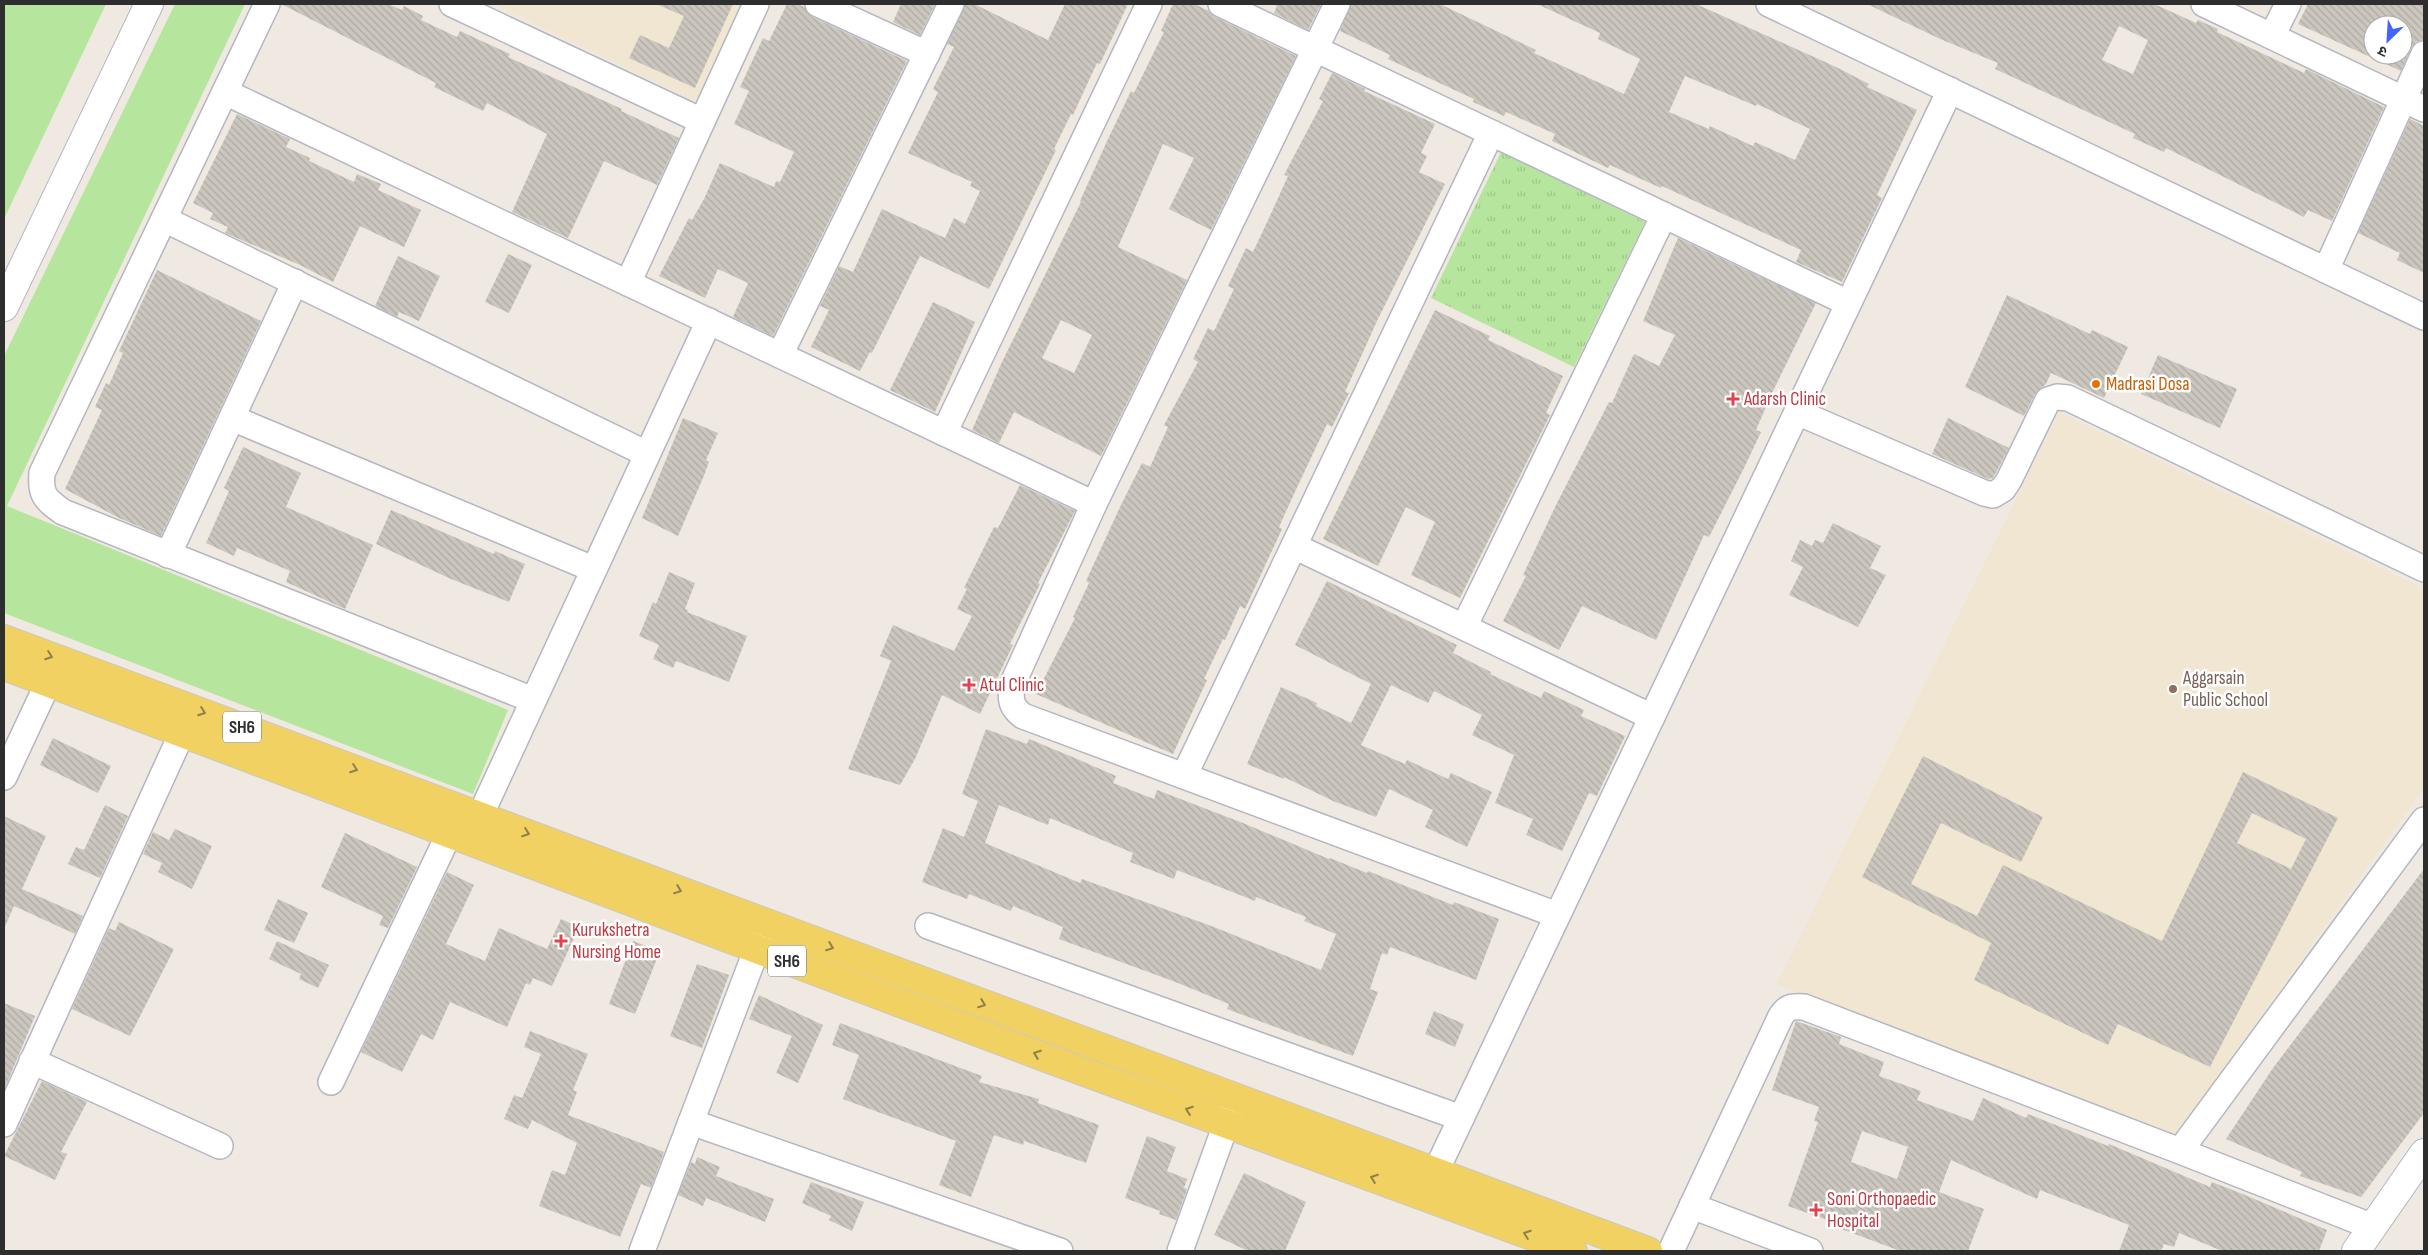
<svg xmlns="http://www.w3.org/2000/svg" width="2428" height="1255" font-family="'Sofia Sans Condensed','Noto Sans Devanagari',sans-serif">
<defs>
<pattern id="park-tufts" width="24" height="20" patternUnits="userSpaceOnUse" patternTransform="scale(1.25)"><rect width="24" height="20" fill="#b6e59e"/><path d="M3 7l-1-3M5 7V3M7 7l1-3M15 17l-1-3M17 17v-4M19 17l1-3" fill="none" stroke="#9dc588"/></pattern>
<pattern id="building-back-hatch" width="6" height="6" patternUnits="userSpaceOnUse" patternTransform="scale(1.25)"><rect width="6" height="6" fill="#cbc7bf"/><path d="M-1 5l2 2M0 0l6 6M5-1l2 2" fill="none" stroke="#afaba4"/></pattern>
</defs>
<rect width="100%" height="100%" fill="#efe9e1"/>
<g fill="#f0e6d1">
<path d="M 493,4 L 744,4 L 697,102 Z"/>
<path d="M 2059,412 L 2424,589 L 2424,788 L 2175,1135 L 1777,984 Z"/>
</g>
<g fill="#b6e59e">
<path d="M 4,4 L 106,4 L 4,219 Z"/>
<path d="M 175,4 L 245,4 L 7,506 L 508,710 L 473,794 L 4,613 L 4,356 Z"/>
</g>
<path fill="url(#park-tufts)" d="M 1501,152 L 1645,222 L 1574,367 L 1431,298 Z"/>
<g fill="url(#building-back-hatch)" fill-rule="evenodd">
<path d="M 281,4 L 388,4 L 402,10 L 404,6 L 423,16 L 421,20 L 457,37 L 460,31 L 510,54 L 508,57 L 622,109 L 621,111 L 679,138 L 657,185 L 604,161 L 568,238 L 512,212 L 547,134 L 487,103 L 483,111 L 434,87 L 436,83 Z"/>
<path d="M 656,4 L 733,4 L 695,88 L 629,58 L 640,35 L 669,48 L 684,16 Z"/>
<path d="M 787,4 L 797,4 L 804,7 L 812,17 L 907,61 L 773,336 L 733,317 L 748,283 L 718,269 L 705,298 L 659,276 L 689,218 L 692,220 L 704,199 L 720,163 L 774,187 L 776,181 L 780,182 L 794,152 L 734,124 L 749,91 L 740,87 L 763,38 L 769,41 Z"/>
<path d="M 901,4 L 935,4 L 920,35 L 893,22 Z"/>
<path d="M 965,4 L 974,4 L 1048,40 L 1065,4 L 1128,4 L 1100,64 L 1097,63 L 1073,115 L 1071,114 L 1054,149 L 1056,150 L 989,289 L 920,256 L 872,353 L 870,352 L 860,371 L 811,347 L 829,310 L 820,306 L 839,266 L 853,272 L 882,209 L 945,238 L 954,218 L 965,224 L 980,191 L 970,186 L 972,182 L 908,153 L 938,92 L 933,89 L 954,47 L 947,44 Z"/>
<path d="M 1173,4 L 1194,4 L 1209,11 L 1215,17 L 1296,56 L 1211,230 L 1169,209 L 1194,158 L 1163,144 L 1118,247 L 1187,280 L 1101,456 L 1014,412 L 999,443 L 972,430 L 1002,362 L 1081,202 L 1080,201 L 1108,139 L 1131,91 L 1134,93 L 1153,54 L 1164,32 L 1161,31 ZM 1061,320 L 1092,335 L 1074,373 L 1042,358 Z"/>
<path d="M 1273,4 L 1321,4 L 1308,30 L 1274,13 L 1277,6 Z"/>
<path d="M 1351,4 L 1440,4 L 1536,50 L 1534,53 L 1624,94 L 1640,59 L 1598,39 L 1600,33 L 1537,4 L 1696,4 L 1834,66 L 1869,84 L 1867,87 L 1917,110 L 1877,195 L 1882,198 L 1842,282 L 1796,262 L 1801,250 L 1662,186 L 1661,188 L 1610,165 L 1608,168 L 1552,141 L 1555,134 L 1506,112 L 1504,116 L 1473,102 L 1474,99 L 1388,59 L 1390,55 L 1340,31 ZM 1685,76 L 1756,106 L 1757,104 L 1810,129 L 1795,160 L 1755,142 L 1753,146 L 1710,126 L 1709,129 L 1669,112 Z"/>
<path d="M 1867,4 L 2154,4 L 2196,23 L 2198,20 L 2218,29 L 2217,32 L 2304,73 L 2306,69 L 2384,107 L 2332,221 L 2308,210 L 2304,217 L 2166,148 L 2164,152 L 2133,138 L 2135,134 L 1995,69 L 1998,63 L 1938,38 ZM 2119,26 L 2148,40 L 2133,74 L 2102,60 Z"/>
<path d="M 2308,4 L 2424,4 L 2424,40 L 2416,42 L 2411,48 L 2401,71 L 2298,24 ZM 2373,25 L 2403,25 L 2403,55 L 2373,55 Z"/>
<path d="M 1332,73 L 1365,89 L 1364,91 L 1435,124 L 1421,153 L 1427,156 L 1419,172 L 1445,184 L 1377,321 L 1345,392 L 1349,393 L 1332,427 L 1327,424 L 1293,496 L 1279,527 L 1282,529 L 1245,609 L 1240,606 L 1225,640 L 1223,639 L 1204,679 L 1207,680 L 1173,754 L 1036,694 L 1075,618 L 1073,617 L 1089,583 L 1086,581 L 1120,507 L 1142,463 L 1150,467 L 1168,427 L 1164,425 L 1198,362 L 1193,359 L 1208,328 L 1214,331 L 1234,289 L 1228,286 L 1246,248 L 1253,252 L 1269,218 L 1288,176 L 1284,175 L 1323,101 L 1319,99 Z"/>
<path d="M 237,114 L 290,139 L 286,147 L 310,158 L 309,161 L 354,182 L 357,174 L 381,184 L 378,190 L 421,210 L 404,247 L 360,226 L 333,282 L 300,265 L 225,233 L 228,227 L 210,219 L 213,213 L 193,203 Z"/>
<path d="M 2410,119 L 2424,126 L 2424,273 L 2397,260 L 2400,253 L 2358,233 Z"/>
<path d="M 1678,238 L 1816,303 L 1773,391 L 1756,430 L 1761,432 L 1744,468 L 1709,537 L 1704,535 L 1656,640 L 1582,606 L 1559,650 L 1503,621 L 1526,576 L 1523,575 L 1556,505 L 1609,402 L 1612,403 L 1634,354 L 1659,366 L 1675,335 L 1643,321 Z"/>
<path d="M 508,254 L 532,265 L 509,313 L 485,302 Z"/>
<path d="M 398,256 L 440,276 L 419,321 L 399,312 L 397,317 L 375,306 Z"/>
<path d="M 157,270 L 261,321 L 161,536 L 119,518 L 65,489 L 102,410 L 95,407 L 106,383 L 109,385 L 123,353 L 119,351 Z"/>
<path d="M 2007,295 L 2090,334 L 2092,330 L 2128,347 L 2104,398 L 2051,373 L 2046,384 L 2035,394 L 2024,416 L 1965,387 Z"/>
<path d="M 933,302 L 975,322 L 935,412 L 890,390 Z"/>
<path d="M 1435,310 L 1490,336 L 1488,340 L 1563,376 L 1546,413 L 1550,415 L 1460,598 L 1411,575 L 1435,522 L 1406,507 L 1378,566 L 1323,539 Z"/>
<path d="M 2158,355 L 2237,389 L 2220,428 L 2141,394 Z"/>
<path d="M 683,418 L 718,433 L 706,460 L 709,462 L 703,478 L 678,536 L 642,518 Z"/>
<path d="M 1948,418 L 2009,448 L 1993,478 L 1988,479 L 1932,454 Z"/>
<path d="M 243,447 L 301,473 L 286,507 L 373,545 L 345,609 L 286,582 L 290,571 L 237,548 L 234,556 L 206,543 L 229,491 L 224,488 Z"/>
<path d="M 1020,485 L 1075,511 L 1038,583 L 1040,584 L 1010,644 L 1013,645 L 980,714 L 942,695 L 915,759 L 900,785 L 848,769 L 891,661 L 880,656 L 893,625 L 954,651 L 972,616 L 957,609 L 967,589 L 964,588 L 994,527 L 998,528 Z"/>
<path d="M 391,510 L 494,554 L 495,551 L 525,564 L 509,602 L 451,579 L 376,544 Z"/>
<path d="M 1833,523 L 1881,546 L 1870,568 L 1886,575 L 1858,627 L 1789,595 L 1803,567 L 1791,561 L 1800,540 L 1812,546 L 1815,540 L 1823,543 Z"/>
<path d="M 669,572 L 695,583 L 685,609 L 688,610 L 687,612 L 747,636 L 729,682 L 676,661 L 673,668 L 653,659 L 659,645 L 639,636 L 653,602 L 656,604 Z"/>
<path d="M 1327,581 L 1457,645 L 1453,653 L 1491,672 L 1490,674 L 1541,698 L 1544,691 L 1584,710 L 1581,716 L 1625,736 L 1597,796 L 1589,793 L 1562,851 L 1526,835 L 1533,819 L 1495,803 L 1514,755 L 1472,735 L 1482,715 L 1434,691 L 1428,703 L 1391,685 L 1361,745 L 1405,764 L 1407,760 L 1448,779 L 1451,773 L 1492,792 L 1467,847 L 1425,827 L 1433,810 L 1389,789 L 1376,817 L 1333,801 L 1284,777 L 1284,779 L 1247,764 L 1281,687 L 1317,703 L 1316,706 L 1351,723 L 1371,684 L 1295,645 Z"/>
<path d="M 986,729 L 1027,744 L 1029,739 L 1075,758 L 1116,776 L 1113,783 L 1154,799 L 1157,790 L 1243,823 L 1329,859 L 1330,858 L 1367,873 L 1368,871 L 1453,905 L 1454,902 L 1499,919 L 1476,980 L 1390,947 L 1387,955 L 1382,953 L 1370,989 L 1378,992 L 1353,1056 L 1227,1009 L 1229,1004 L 1178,983 L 1059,939 L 1063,927 L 1013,906 L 1011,911 L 969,894 L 967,899 L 922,882 L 943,828 L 964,837 L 978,801 L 962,794 ZM 999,805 L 1048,825 L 1050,818 L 1133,853 L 1130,862 L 1174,879 L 1177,870 L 1255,901 L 1256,897 L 1306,917 L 1304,921 L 1336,934 L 1321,970 L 1214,927 L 1082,879 L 1080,883 L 985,843 Z"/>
<path d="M 53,738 L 111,766 L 98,793 L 40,765 Z"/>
<path d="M 1923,756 L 2043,817 L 2021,862 L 1941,823 L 1911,884 L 1977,916 L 2003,865 L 2162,941 L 2243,772 L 2338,818 L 2210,1067 L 2118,1024 L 2108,1045 L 1974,980 L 1991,943 L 1862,877 ZM 2252,813 L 2306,839 L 2291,869 L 2237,843 Z"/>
<path d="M 105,805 L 128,816 L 100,878 L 68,864 L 76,847 L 84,850 Z"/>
<path d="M 4,816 L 46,836 L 22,889 L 83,916 L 75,934 L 14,906 L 4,929 Z"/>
<path d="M 175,829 L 212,846 L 192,889 L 158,872 L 162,863 L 143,854 L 153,832 L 169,840 Z"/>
<path d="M 345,833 L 417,867 L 388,928 L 379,925 L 383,916 L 321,887 Z"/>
<path d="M 2424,869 L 2424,1113 L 2361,1197 L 2300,1176 L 2302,1172 L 2226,1139 L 2273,1068 Z"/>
<path d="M 447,872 L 474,885 L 446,944 L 485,961 L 499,928 L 547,949 L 561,919 L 579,927 L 552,986 L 533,978 L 530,985 L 526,983 L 507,1027 L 450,1002 L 433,1040 L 421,1034 L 402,1072 L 361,1052 Z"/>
<path d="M 278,899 L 308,913 L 294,943 L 264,930 Z"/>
<path d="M 119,922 L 174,949 L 130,1036 L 72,1009 L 109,928 L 115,931 Z"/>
<path d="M 277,941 L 329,965 L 318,988 L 299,979 L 301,974 L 269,959 Z"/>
<path d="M 633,941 L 660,951 L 635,1014 L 609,1004 Z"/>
<path d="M 697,964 L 729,975 L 702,1048 L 670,1036 Z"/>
<path d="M 759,995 L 823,1025 L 798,1083 L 776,1073 L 792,1036 L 749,1019 Z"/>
<path d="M 4,1003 L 35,1016 L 4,1090 Z"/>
<path d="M 1434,1011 L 1464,1024 L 1455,1047 L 1425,1034 Z"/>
<path d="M 1796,1021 L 1841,1037 L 1839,1044 L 1884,1062 L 1879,1076 L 1921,1091 L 1917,1100 L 1973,1121 L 1983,1098 L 2026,1118 L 2028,1114 L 2108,1146 L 2109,1144 L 2210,1187 L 2212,1182 L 2245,1195 L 2327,1230 L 2319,1251 L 2222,1251 L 2179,1233 L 2174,1247 L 2164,1244 L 2161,1251 L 2119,1251 L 2129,1225 L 2040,1190 L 2037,1199 L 1951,1160 L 1939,1192 L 1984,1209 L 1968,1251 L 1900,1251 L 1831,1225 L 1832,1222 L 1788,1206 L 1818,1122 L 1814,1121 L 1819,1107 L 1772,1090 ZM 1862,1131 L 1908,1147 L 1897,1179 L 1851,1162 Z"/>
<path d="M 840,1023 L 982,1076 L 979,1082 L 1039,1099 L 1038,1103 L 1099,1125 L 1086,1163 L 1024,1141 L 1023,1145 L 994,1135 L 971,1197 L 939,1185 L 956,1141 L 843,1099 L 859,1055 L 832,1045 Z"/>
<path d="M 530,1031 L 588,1054 L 573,1090 L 577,1092 L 568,1115 L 664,1152 L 651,1188 L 641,1184 L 620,1237 L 539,1206 L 552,1170 L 565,1175 L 577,1143 L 532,1120 L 528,1129 L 504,1119 L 514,1095 L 522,1098 L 541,1054 L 524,1047 Z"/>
<path d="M 42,1081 L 87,1102 L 61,1152 L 67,1154 L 55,1180 L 4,1156 Z"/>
<path d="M 1147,1136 L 1176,1147 L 1167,1171 L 1187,1179 L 1184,1188 L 1187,1189 L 1176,1220 L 1159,1214 L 1160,1211 L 1125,1198 Z"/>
<path d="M 697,1157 L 720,1167 L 716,1176 L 774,1199 L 765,1222 L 706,1198 L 703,1206 L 678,1195 L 691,1162 L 695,1164 Z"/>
<path d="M 1244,1173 L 1306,1202 L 1285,1251 L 1248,1251 L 1214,1235 Z"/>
<path d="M 811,1182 L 864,1202 L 852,1231 L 829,1220 L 831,1216 L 802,1203 Z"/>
</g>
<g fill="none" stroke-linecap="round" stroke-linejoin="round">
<g stroke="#b4b7c1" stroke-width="28">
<g id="street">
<path d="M 267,4 L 42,473 C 40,495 45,499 63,512 L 533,700"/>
<path d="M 452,4 L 702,121"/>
<path d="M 818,4 L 927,54"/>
<path d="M 1221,4 L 1848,303"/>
<path d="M 1337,4 L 1094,504 L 1012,685 C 1010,700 1011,707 1023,716 L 1557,915"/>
<path d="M 1769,4 L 2424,317"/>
<path d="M 2204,4 L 2424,109"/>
<path d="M 2272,36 L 2288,4"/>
<path d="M 225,92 L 1094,504"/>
<path d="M 164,219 L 647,454"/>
<path d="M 2326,270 L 2424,54"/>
<path d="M 628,283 L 756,4"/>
<path d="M 780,355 L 951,4"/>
<path d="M 1797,412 L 1984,493 L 1993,495 L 2003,489 L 2009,480 L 2048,400 L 2057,397 L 2068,398 L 2424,569"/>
<path d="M 232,418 L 593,569"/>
<path d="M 944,433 L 1149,4"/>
<path d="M 1294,546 L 1652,717"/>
<path d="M 168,555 L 295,282"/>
<path d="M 1464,627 L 1664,215"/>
<path d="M 1184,776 L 1491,133"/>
<path d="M 4,777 L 48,683"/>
<path d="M 480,816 L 709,321"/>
<path d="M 928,926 L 1461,1118"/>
<path d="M 32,1061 L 220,1146"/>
<path d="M 331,1082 L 449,834"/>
<path d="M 691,1122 L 1060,1251"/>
<path d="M 4,1124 L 182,733"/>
<path d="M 2180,1151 L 2424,820"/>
<path d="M 1427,1190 L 1950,90"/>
<path d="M 1692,1206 L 1810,1251"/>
<path d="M 642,1251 L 764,930"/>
<path d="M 1180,1251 L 1233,1105"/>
<path d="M 1671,1251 L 1780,1018 C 1786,1007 1791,1006 1804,1007 L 2180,1151 L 2373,1227"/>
</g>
</g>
<g stroke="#b4b7c1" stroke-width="30">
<g id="secondary">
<path d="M 4,307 L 149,4"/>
<path d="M 2356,1251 L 2424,1153"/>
</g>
</g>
<g stroke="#c9c9c9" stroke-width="30">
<g id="primary">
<path d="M 4,639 L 1648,1251"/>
<path d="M 4,666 L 1049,1059 L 1573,1251"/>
</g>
</g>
<use href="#street" stroke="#fff" stroke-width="25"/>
<use href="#secondary" stroke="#fff" stroke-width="28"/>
<use href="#primary" stroke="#f2d163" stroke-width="28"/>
</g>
<defs><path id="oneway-chevron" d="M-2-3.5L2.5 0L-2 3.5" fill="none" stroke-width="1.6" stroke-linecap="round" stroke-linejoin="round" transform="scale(1.25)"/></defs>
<g stroke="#908048">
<use href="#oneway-chevron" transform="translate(49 656) rotate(20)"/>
<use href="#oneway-chevron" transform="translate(202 712) rotate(20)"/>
<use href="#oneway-chevron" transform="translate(354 769) rotate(20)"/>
<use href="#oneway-chevron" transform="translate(526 833) rotate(20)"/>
<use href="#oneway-chevron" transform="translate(678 890) rotate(21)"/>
<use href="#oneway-chevron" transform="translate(830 947) rotate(21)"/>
<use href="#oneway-chevron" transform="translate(982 1004) rotate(21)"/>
<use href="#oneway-chevron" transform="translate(1037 1054) rotate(-159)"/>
<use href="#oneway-chevron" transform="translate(1189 1110) rotate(-160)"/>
<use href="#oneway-chevron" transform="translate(1374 1178) rotate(-160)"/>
<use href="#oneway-chevron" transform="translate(1527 1234) rotate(-160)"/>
</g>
<circle fill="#e8710a" stroke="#fff" stroke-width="2" cx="2096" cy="384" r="5"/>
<g fill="#e0444e" stroke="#fff" stroke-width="2">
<path d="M1730.5 391.5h5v5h5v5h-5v5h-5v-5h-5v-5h5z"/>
<path d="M966.5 677.5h5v5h5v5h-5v5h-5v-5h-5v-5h5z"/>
<path d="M558.5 933.5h5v5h5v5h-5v5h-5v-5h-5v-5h5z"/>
<path d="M1813.5 1202.5h5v5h5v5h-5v5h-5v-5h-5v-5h5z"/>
</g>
<circle fill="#8d6e63" stroke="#fff" stroke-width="2" cx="2173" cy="689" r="5"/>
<g text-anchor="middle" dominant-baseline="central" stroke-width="5" stroke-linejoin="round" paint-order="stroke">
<g fill="#fff" stroke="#6d6d6d" stroke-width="1">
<rect x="223" y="711.5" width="38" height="31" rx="4"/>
<rect x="768" y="945.5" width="38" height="31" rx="4"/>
</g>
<g font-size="18" font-weight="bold" fill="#2e2e2e">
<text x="242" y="727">SH6</text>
<text x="787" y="961">SH6</text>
</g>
<g font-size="19" fill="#c56008" stroke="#fff" text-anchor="start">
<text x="2106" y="384">Madrasi Dosa</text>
</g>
<g font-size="19" fill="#be3a42" stroke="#fff" text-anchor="start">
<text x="1744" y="399">Adarsh Clinic</text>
<text x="980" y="685">Atul Clinic</text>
<text x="572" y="930">Kurukshetra<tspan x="572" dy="22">Nursing Home</tspan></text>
<text x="1827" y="1199">Soni Orthopaedic<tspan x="1827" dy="22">Hospital</tspan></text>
</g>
<g font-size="19" fill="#785e54" stroke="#fff" text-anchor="start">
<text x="2183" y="678">Aggarsain<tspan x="2183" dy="22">Public School</tspan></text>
</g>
</g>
<rect width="2428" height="1255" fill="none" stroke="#2e2e2e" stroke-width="10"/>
<g transform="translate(2388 40) rotate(205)"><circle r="24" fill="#ffffff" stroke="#ababab"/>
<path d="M0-4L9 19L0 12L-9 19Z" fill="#4264fb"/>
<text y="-8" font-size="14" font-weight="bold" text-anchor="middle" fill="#2e2e2e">उ</text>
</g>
</svg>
